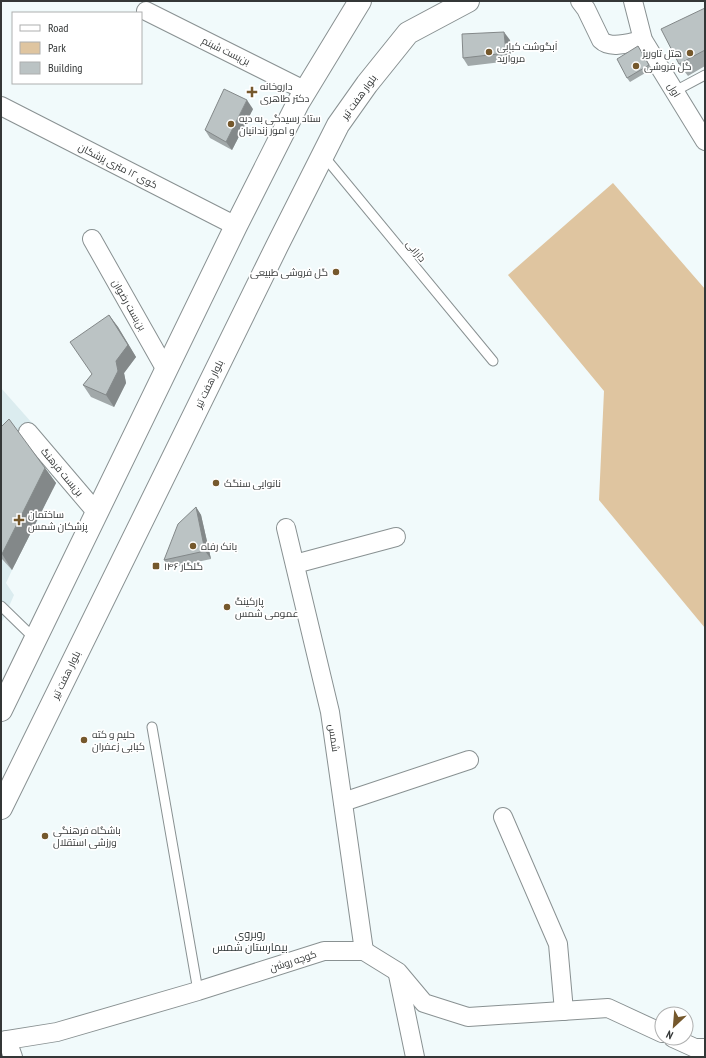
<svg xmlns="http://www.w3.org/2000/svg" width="706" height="1058" font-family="'PT Sans Narrow',Cairo,sans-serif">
<rect width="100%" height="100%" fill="#f1fafb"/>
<g fill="#dbecef">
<path d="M 1,388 L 32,423 L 1,451 Z"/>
<path d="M 1,558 L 12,570 L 6,583 L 14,595 L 3,620 L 1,621 Z"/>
</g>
<path fill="#dfc5a0" d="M 613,183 L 705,289 L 705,628 L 599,500 L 604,391 L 508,275 Z"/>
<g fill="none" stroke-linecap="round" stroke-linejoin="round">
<g stroke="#899192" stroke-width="11">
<g id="service">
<path d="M 675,91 L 705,75"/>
<path d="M 323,155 L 493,361"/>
<path d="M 1,606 L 35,639"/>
<path d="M 152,727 L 198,991"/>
</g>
</g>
<g stroke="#899192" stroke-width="20">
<g id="minor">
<path d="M 580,1 L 586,9 L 601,40 C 611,50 631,42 643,40"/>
<path d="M 633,1 L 643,40 L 705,141"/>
<path d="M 146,11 L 306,91"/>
<path d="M 1,106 L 236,226"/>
<path d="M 92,239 L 166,370"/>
<path d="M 28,432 L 97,513"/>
<path d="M 286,528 L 330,712 L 364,951"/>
<path d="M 295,564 L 396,537"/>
<path d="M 343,802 L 469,760"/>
<path d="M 503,817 L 558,944 L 564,1011"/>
<path d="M 398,975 L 415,1057"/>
<path d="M 673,1038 L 695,1048 L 705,1048"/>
<path d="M 7,1040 L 13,1057"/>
<path d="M 1,1041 L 57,1032 L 198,991 L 324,951 L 364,951 L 398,972 L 424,1003 L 468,1017 L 608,1008 L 662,1033"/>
</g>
</g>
<g stroke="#899192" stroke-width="24">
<g id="trunk">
<path d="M 1,710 L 236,226 L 298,103 L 360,1"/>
<path d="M 1,808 L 277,246 L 338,125 L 367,84 L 408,33 L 468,1"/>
</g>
</g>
<use href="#service" stroke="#fff" stroke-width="9"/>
<use href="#minor" stroke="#fff" stroke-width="18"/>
<use href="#trunk" stroke="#fff" stroke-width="22"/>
</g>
<g fill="#a1a8a9">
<path d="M 705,8 L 705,66 L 688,76 L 679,64 Z"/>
<path d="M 510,40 L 511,61 L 468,66 L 463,58 Z"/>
<path d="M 638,46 L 652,69 L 630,82 L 627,78 Z"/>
<path d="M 253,109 L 232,150 L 210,138 L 205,130 Z"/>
<path d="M 109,315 L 118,327 L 136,357 L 124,373 L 126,383 L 114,407 L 91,397 L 83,385 L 92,374 Z"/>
<path d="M 1,427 L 45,468 L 56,483 L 12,570 L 1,558 Z"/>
<path d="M 196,507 L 201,515 L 211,559 L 169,568 L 164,560 Z"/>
</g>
<g fill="#838889">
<path d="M 504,32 L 510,40 L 511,61 L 506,53 Z"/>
<path d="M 247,100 L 253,109 L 232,150 L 226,142 Z"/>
<path d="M 109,315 L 118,327 L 136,357 L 124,373 L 126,383 L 114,407 L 106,395 Z"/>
<path d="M 45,468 L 56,483 L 12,570 L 2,554 Z"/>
<path d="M 196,507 L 201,515 L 211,559 L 205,551 Z"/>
</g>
<g fill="#bbc3c4" stroke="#838889">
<path d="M 705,8 L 705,50 L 679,64 L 661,29 Z"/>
<path d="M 504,32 L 506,53 L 463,58 L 462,34 Z"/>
<path d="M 638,46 L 649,65 L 627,78 L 617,59 Z"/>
<path d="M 224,89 L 247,100 L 226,142 L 205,130 Z"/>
<path d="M 109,315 L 128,345 L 116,361 L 118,371 L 106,395 L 83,385 L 92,374 L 70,342 Z"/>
<path d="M 9,419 L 45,468 L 2,554 L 1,554 L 1,427 Z"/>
<path d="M 196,507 L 205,551 L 164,560 L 178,524 Z"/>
</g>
<g fill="#75582c" stroke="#fff" stroke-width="1.5">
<circle cx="489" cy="52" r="4"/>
<circle cx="690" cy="53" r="4"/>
<circle cx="636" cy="66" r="4"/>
<path d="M250 86h4v4h4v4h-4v4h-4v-4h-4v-4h4z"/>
<circle cx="231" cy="124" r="4"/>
<circle cx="336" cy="272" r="4"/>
<circle cx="216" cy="483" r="4"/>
<path d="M17 514h4v4h4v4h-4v4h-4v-4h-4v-4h4z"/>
<circle cx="193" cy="546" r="4"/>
<rect x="152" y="562" width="8" height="8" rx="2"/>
<circle cx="227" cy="607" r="4"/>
<circle cx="84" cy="740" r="4"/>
<circle cx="45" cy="836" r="4"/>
</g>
<g text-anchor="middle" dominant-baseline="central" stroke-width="3.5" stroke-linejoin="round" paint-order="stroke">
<g font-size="10" fill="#343737" stroke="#fff" text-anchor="start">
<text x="497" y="46">آبگوشت کبابی<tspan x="497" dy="12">مروارید</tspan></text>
<text x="682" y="53" text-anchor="end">هتل تاوریژ</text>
<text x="644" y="66">گل فروشی</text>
<text x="260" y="86">داروخانه<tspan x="260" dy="12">دکتر طاهری</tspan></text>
<text x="239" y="118">ستاد رسیدگی به دیه<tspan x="239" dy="12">و امور زندانیان</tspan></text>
<text x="328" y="272" text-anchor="end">گل فروشی طبیعی</text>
<text x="224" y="483">نانوایی سنگک</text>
<text x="28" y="514">ساختمان<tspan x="28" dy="12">پزشکان شمس</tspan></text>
<text x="201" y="546">بانک رفاه</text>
<text x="164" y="566">گلگار ۱۴۶</text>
<text x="235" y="601">پارکینگ<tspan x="235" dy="12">عمومی شمس</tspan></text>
<text x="92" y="734">حلیم و کته<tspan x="92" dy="12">کبابی زعفران</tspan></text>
<text x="53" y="830">باشگاه فرهنگی<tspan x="53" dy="12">ورزشی استقلال</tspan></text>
</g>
<g font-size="10" fill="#343737" stroke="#fff">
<text transform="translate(226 51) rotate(26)">بن‌بست شبنم</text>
<text transform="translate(674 90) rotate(59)">اول</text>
<text transform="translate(359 97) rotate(-54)">بلوار هفت تیر</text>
<text transform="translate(118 166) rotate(27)">کوی ۱۲ متری پزشکان</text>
<text transform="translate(416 251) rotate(51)">دارابی</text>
<text transform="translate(129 305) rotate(60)">بن‌بست رضوان</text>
<text transform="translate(209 384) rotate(-64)">بلوار هفت تیر</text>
<text transform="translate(62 472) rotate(50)">بن‌بست فرهنگ</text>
<text transform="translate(66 675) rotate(-64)">بلوار هفت تیر</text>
<text transform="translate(334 738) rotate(82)">شمس</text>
<text transform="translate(293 961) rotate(-18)">کوچه روشن</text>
</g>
<g font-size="11" fill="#2d3435" stroke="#fff">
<text x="250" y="934">روبروی<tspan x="250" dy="13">بیمارستان شمس</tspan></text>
</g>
</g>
<rect width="706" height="1058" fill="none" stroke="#343737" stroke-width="4"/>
<rect x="12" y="12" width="130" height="72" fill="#ffffff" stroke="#aeafaf"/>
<rect x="20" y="25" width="20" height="6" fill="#ffffff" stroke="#aeafaf"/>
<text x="48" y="32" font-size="12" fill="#343737">Road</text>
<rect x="20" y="42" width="20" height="12" fill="#dfc5a0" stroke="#aeafaf"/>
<text x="48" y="52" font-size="12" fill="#343737">Park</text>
<rect x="20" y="62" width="20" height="12" fill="#bbc3c4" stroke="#aeafaf"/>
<text x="48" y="72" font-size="12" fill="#343737">Building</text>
<g transform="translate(674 1026) rotate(206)"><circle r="19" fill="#ffffff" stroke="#aeafaf"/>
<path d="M0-3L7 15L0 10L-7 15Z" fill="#75582c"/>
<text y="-6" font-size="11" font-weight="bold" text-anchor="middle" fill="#343737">N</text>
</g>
</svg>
